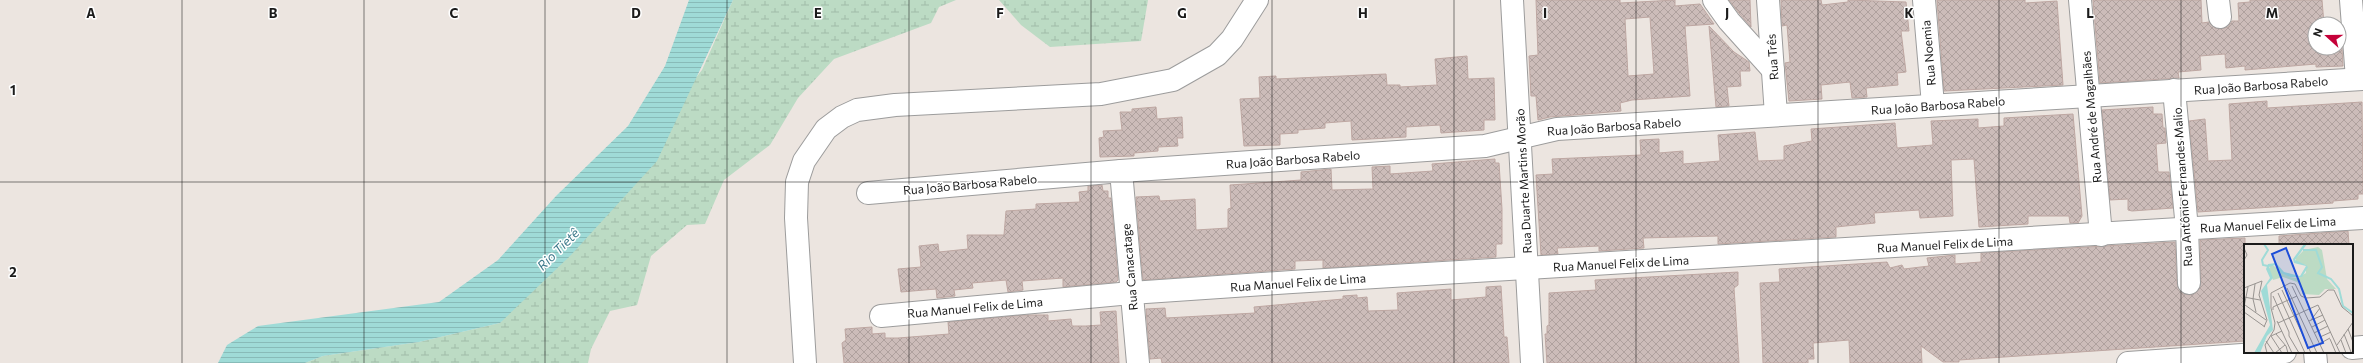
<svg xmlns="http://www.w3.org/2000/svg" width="2363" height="363" font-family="Commissioner,sans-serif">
<defs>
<pattern id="wetland-marsh" width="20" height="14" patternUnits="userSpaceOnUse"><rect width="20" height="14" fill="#bcdbc4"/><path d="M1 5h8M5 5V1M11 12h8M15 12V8" fill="none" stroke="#a1bba8"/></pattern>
<pattern id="water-rules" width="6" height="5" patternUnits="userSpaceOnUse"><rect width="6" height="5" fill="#9fdbd7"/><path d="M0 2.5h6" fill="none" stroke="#88bbb8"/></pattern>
<pattern id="building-cross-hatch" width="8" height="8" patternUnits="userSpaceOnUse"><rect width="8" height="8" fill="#ccbcb9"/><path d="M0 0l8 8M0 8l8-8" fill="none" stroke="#afa19e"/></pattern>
</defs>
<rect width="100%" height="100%" fill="#ece5e0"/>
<g fill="url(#wetland-marsh)">
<path d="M 733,0 L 956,0 L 939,7 L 931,23 L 834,59 L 798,98 L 770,145 L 724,180 L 705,224 L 687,225 L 651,256 L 637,305 L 610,311 L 591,349 L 588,363 L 305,363 L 323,356 L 419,342 L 500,323 L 702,70 Z"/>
<path d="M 999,0 L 1148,0 L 1141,41 L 1050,47 L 1021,25 Z"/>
</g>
<path fill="url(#water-rules)" d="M 689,0 L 733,0 L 657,161 L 571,255 L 500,323 L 419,342 L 323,356 L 305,363 L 218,363 L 227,345 L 258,326 L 439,302 L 498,260 L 556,196 L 628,126 L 665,66 Z"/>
<g fill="url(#building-cross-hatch)" stroke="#bea7a2" fill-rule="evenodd">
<path d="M 1536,0 L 1620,0 L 1620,3 L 1675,0 L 1675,6 L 1700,4 L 1714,24 L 1685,26 L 1690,96 L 1632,100 L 1620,103 L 1621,111 L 1550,117 L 1538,120 L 1536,96 L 1531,96 L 1529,56 L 1538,55 ZM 1650,17 L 1654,74 L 1628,76 L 1625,19 Z"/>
<path d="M 1729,0 L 1750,0 L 1751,27 L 1739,13 Z"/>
<path d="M 1781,0 L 1821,0 L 1822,5 L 1848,2 L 1848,0 L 1906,2 L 1909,31 L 1901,31 L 1906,72 L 1897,73 L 1898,85 L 1866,88 L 1867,97 L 1852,98 L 1850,82 L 1821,85 L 1822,99 L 1789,101 L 1785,63 L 1790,62 L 1787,25 L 1782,26 Z"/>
<path d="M 1937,0 L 2025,0 L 2025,3 L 2057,1 L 2063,85 L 1944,91 Z"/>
<path d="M 2093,0 L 2201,0 L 2202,23 L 2209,22 L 2215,28 L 2221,29 L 2228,27 L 2232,21 L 2239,21 L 2238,3 L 2250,2 L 2250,0 L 2322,0 L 2324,24 L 2315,24 L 2315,48 L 2342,48 L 2343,66 L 2316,67 L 2316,64 L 2245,70 L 2245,66 L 2226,68 L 2225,54 L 2200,56 L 2201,70 L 2178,72 L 2179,78 L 2100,83 Z"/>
<path d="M 1709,26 L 1734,52 L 1749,62 L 1750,71 L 1740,71 L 1741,86 L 1727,87 L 1729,106 L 1716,107 Z"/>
<path d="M 1467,56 L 1468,79 L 1494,78 L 1495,120 L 1484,120 L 1484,130 L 1441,133 L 1440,125 L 1406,127 L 1406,137 L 1352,140 L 1351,121 L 1325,123 L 1325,128 L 1298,130 L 1298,133 L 1280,134 L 1280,145 L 1244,146 L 1240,99 L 1260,98 L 1259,77 L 1276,76 L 1276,79 L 1386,74 L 1387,85 L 1400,85 L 1400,87 L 1437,85 L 1435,59 Z"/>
<path d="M 2267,101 L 2267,108 L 2362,102 L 2363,194 L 2358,194 L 2358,199 L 2333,201 L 2333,203 L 2198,212 L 2189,121 L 2205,119 L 2208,161 L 2232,160 L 2229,104 Z"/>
<path d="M 1156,107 L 1157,119 L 1182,117 L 1183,138 L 1177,138 L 1178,146 L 1158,147 L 1158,151 L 1134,153 L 1134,156 L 1100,157 L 1099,138 L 1104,137 L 1103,131 L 1122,130 L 1120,112 L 1132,112 L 1132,109 Z"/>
<path d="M 2153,107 L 2153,114 L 2162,114 L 2163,128 L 2165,128 L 2166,143 L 2156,144 L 2158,172 L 2169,172 L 2173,208 L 2132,211 L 2128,210 L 2128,199 L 2110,200 L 2102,110 Z"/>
<path d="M 2073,114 L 2082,216 L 2078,223 L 2070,223 L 2069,216 L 2028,216 L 2028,224 L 1979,227 L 1974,159 L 1951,160 L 1953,216 L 1920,218 L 1919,210 L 1874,213 L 1875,223 L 1836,227 L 1836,237 L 1718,244 L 1718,236 L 1643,238 L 1644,248 L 1599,251 L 1599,246 L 1557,248 L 1558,254 L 1541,255 L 1536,175 L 1553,174 L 1552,159 L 1641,155 L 1640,140 L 1659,139 L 1659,153 L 1683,151 L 1683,164 L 1720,161 L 1718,135 L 1755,132 L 1758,161 L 1784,160 L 1784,146 L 1812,141 L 1811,129 L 1895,123 L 1897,148 L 1933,145 L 1931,121 L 1978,119 L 1978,128 L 2004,126 L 2004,118 Z"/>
<path d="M 1495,159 L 1495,163 L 1499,163 L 1502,209 L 1502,244 L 1496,244 L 1496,257 L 1323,268 L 1323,260 L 1295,261 L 1295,269 L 1143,280 L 1136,197 L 1159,196 L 1160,201 L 1195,199 L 1196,230 L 1228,228 L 1228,209 L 1231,208 L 1230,185 L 1301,180 L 1301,172 L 1331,169 L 1332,190 L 1373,189 L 1372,167 L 1390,166 L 1390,174 L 1433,171 L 1432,164 Z"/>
<path d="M 1102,185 L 1103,191 L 1108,191 L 1108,198 L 1111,198 L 1118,280 L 1116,282 L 1063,287 L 1063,278 L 1022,281 L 1023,290 L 1008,292 L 1006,280 L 972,283 L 973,288 L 954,290 L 955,296 L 937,298 L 936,289 L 901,292 L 898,269 L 921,267 L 919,246 L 938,244 L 939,252 L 968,249 L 967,235 L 1004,235 L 1006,211 L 1036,209 L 1036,204 L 1080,202 L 1079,192 L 1088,191 L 1088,186 Z"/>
<path d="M 2348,231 L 2349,245 L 2279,245 L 2279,236 Z"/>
<path d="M 2245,238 L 2245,341 L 1959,360 L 1959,362 L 1943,362 L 1921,346 L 1922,363 L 1850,363 L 1849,340 L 1813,343 L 1814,359 L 1808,359 L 1808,363 L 1763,363 L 1760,283 L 1780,282 L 1779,269 L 1887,262 L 1890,268 L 1902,265 L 1904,269 L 1929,266 L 1927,258 L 1955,255 L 1955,264 L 1981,262 L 1981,253 L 2175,242 L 2177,284 L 2183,294 L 2190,295 L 2196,293 L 2201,283 L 2200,240 Z"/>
<path d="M 1738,272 L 1738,285 L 1734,288 L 1739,363 L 1547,363 L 1545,334 L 1547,334 L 1547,326 L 1549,325 L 1549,293 L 1596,290 L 1595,280 Z"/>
<path d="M 1501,286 L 1504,337 L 1507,337 L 1509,363 L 1162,363 L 1161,358 L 1150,359 L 1146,309 L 1165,308 L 1166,318 L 1255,313 L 1254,307 L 1343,299 L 1343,296 L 1357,295 L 1357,298 L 1367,297 L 1368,311 L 1398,310 L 1397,293 L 1451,289 L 1451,300 L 1486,297 L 1486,287 Z"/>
<path d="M 1116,311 L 1119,363 L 844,363 L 842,343 L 846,340 L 845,329 L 872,327 L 872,334 L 885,333 L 885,338 L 898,338 L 949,334 L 948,322 L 1024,315 L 1048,315 L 1048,321 L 1071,319 L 1072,326 L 1086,326 L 1101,325 L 1100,312 Z"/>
</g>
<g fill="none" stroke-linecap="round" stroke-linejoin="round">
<g stroke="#9c9c9c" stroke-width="24">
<g id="minor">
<path d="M 1512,0 L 1532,363"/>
<path d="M 1714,0 L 1729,21 L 1773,70"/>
<path d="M 1768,0 L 1776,115"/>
<path d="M 1924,0 L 1933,105"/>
<path d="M 2080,0 L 2101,235"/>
<path d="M 2218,0 L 2220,17"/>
<path d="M 2351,0 L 2357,79"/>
<path d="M 2174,90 L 2187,229 L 2189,283"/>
<path d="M 1121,171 L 1138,363"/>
<path d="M 868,193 L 1121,171 L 1485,146 L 1557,129 L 2363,79"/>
<path d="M 881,316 L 1131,293 L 1292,282 L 2363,218"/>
<path d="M 2352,348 L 2363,347"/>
<path d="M 2315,352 L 2316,363"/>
<path d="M 805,363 L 796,218 L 797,182 L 804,161 L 826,129 L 842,117 L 857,110 L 895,105 L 1101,94 L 1173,80 L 1217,55 L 1232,39 L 1257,0"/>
<path d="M 2128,363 L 2285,352"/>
</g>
</g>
<use href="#minor" stroke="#fff" stroke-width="22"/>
</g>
<path fill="none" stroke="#1b1b1b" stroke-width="1" stroke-opacity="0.55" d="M 182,0 L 182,363M 364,0 L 364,363M 545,0 L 545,363M 727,0 L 727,363M 909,0 L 909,363M 1091,0 L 1091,363M 1272,0 L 1272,363M 1454,0 L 1454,363M 1636,0 L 1636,363M 1818,0 L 1818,363M 1999,0 L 1999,363M 2181,0 L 2181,363M 0,182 L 2363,182"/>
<g text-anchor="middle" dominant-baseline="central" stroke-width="3" stroke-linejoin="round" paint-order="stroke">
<g font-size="12" fill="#1b1b1b" stroke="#fff">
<text transform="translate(1928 53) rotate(-95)">Rua Noemia</text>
<text transform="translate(1772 57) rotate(-94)">Rua Três</text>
<text transform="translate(2261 85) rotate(-4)">Rua João Barbosa Rabelo</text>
<text transform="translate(1938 105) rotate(-4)">Rua João Barbosa Rabelo</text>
<text transform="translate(2091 117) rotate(-95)">Rua André de Magalhães</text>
<text transform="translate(1614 126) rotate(-4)">Rua João Barbosa Rabelo</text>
<text transform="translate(1293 159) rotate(-4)">Rua João Barbosa Rabelo</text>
<text transform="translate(1523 181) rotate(-93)">Rua Duarte Martins Morão</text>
<text transform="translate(970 184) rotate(-5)">Rua João Barbosa Rabelo</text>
<text transform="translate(2182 187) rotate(-94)">Rua Antônio Fernandes Malio</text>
<text transform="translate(2268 224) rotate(-3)">Rua Manuel Felix de Lima</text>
<text transform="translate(1945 244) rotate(-3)">Rua Manuel Felix de Lima</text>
<text transform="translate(1621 263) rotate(-3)">Rua Manuel Felix de Lima</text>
<text transform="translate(1129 267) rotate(-95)">Rua Canacatage</text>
<text transform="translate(1298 282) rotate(-4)">Rua Manuel Felix de Lima</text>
<text transform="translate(975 307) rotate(-5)">Rua Manuel Felix de Lima</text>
</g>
<g font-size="13" font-style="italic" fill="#3d7a8b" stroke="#fff">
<text transform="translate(558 249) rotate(-45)">Rio Tietê</text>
</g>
</g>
<g transform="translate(2244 244)">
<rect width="109" height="109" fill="#ece5e0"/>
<path d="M 74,3 L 78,6 L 83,35 L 92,45 L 81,45 L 75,51 L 58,50 L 58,43 L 53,38 L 39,33 L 29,36 L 25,25 L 27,20 L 46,33 L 54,34 L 62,29 L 62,21 L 52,18 L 52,14 L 60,6 Z" fill="#bcdbc4"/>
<path d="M 60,0 L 63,0 L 51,16 L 62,21 L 64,23 L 58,33 L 46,33 L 37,29 L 31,21 L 25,23 L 29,34 L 23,41 L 29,86 L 23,92 L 16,109 L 10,109 L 26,81 L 17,47 L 26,34 L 22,25 L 24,20 L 32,19 L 40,28 L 56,32 L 62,22 L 50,19 L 49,15 Z" fill="#9fdbd7"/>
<path fill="none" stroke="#9fdbd7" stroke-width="2" d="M 20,0 L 24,6 L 18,16 L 19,21 L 24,22M 59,6 L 72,6 L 78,23 L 74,29 L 87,35 L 95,45 L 99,62 L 109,69"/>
<path fill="none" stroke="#989491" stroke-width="1" d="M 0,4 L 3,11 L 0,16M 18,37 L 15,51 L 23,76 L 20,83M 11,40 L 9,55 L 12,68M 48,42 L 80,109M 0,44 L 18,37M 43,44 L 73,109M 38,46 L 67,109M 34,49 L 61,109M 29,52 L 45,88 L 45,92 L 55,109M 0,53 L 16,56M 1,61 L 22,76M 0,63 L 4,43M 29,66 L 29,63 L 53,52M 0,68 L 21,83M 67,76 L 76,64M 33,77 L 48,109M 65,77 L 79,71M 34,79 L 74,61 L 96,109M 68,83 L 81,76M 104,85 L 109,98M 38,87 L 27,92 L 38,109M 70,89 L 84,82M 32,90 L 42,102 L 44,109M 100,90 L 107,108M 76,93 L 87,88M 86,95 L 92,109M 97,96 L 102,109M 22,97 L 30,109M 75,100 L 86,94M 93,101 L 109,78M 23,109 L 21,101 L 30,86 L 31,79 L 27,64 L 27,49 L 46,39 L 51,40 L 57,52 L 62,54 L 76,53 L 84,46 L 90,46 L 98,63 L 109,72M 31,109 L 41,101"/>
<path fill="#1d4ed8" fill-opacity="0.15" stroke="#1d4ed8" stroke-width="2" d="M 42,4 L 79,99 L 64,104 L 28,10 Z"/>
<rect width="109" height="109" fill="none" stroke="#1b1b1b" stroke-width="2"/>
</g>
<g font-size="13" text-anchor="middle" font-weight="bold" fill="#1b1b1b" stroke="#fff" stroke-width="3" stroke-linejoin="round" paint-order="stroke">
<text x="91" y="18">A</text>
<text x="273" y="18">B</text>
<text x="454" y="18">C</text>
<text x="636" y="18">D</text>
<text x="818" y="18">E</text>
<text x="1000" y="18">F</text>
<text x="1182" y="18">G</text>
<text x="1363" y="18">H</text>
<text x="1545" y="18">I</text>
<text x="1727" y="18">J</text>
<text x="1909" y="18">K</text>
<text x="2090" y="18">L</text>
<text x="2272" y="18">M</text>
<text x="13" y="95">1</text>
<text x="13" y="277">2</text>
</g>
<g transform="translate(2327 36) rotate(291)"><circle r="19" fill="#ffffff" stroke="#a4a4a4"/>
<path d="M0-3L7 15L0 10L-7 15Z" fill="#c50039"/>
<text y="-6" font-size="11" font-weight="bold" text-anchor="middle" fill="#1b1b1b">N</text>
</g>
</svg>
